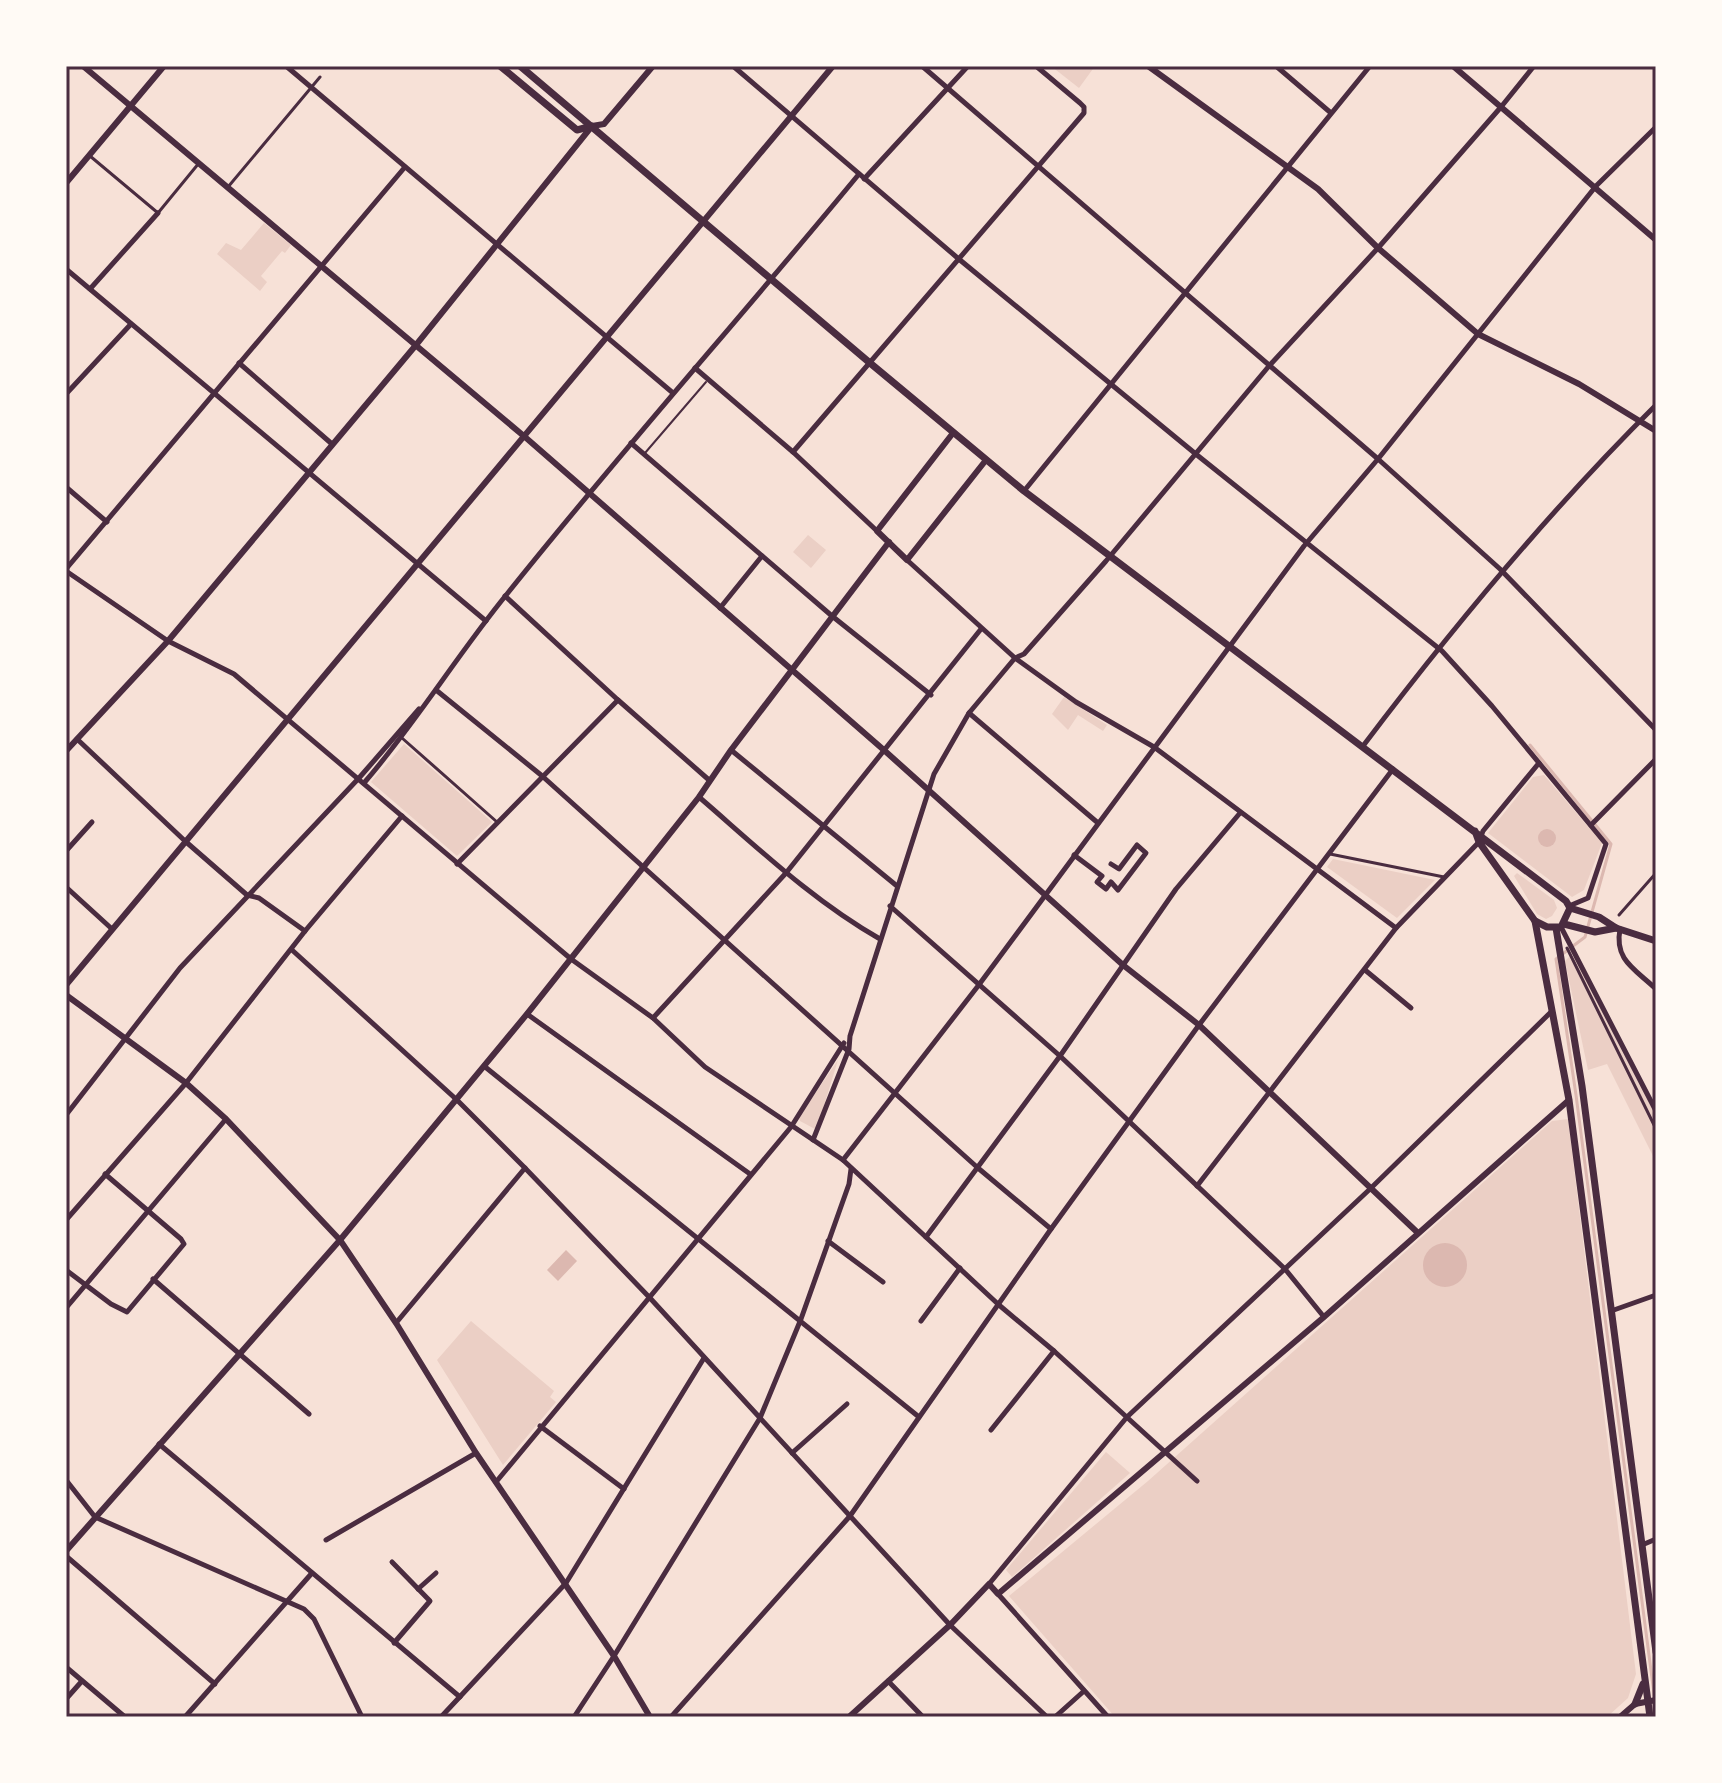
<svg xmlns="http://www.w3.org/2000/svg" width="1722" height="1783" font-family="Overpass,sans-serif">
<rect width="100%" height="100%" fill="#f7e1d7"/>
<g fill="#ebcfc5">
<path d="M 1051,66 L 1095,66 L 1079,88 Z"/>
<path d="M 264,223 L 291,245 L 285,253 L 282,251 L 261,276 L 267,282 L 260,291 L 217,254 L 226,243 L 241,250 Z"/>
<path d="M 808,535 L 826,550 L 811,568 L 793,552 Z"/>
<path d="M 1064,697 L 1107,725 L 1103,731 L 1078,715 L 1068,730 L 1052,714 Z"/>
<path d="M 404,744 L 492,822 L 457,856 L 371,782 Z"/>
<path d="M 1544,775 L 1602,843 L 1584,890 L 1572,897 L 1488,833 L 1533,777 Z"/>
<path d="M 1333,859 L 1435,880 L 1397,918 L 1327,867 Z"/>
<path d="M 1517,873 L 1554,900 L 1557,908 L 1552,916 L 1546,919 L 1537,914 L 1514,876 Z"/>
<path d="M 1570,956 L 1575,958 L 1656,1116 L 1656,1162 L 1607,1064 L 1588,1070 L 1565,961 Z"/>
<path d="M 838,1060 L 817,1128 L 815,1129 L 800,1121 L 799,1117 Z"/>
<path d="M 1568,1119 L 1636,1674 L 1628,1698 L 1607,1717 L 1115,1717 L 1009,1596 L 1148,1481 L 1552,1121 Z"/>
<path d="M 471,1321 L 554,1391 L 550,1397 L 556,1402 L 503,1465 L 437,1360 Z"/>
<path d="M 1106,1452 L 1130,1473 L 1012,1577 L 1006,1570 Z"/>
</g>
<g fill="#dcb8b0">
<circle cx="1547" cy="838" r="9"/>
<circle cx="1445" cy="1265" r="22"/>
<path d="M 566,1250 L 577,1261 L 558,1281 L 547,1270 Z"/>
</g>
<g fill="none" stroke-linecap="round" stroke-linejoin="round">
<path stroke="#dcb8b0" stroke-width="3" d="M 1530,745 L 1611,844 L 1585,937 L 1556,959 L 1576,1095 L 1656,1709"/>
<path stroke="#4a2c40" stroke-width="2" d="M 645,453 L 706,382"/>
<g stroke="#4a2c40" stroke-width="3">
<path d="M 90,156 L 158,213 L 199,163"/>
<path d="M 228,187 L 320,77"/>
<path d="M 402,738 L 497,822"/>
<path d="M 1330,854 L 1444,877"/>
<path d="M 1619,915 L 1656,873"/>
<path d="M 1567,948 L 1656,1129"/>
</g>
<g stroke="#4a2c40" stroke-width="5">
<path d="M 286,66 L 673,393"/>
<path d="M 733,66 L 960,260 L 1197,455 L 1442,651 L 1492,706 L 1606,844 L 1588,898 L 1569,906"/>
<path d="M 922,66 L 1378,459 L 1500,569 L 1656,730"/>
<path d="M 1276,66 L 1331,113"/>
<path d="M 864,179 L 968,66"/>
<path d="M 66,269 L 486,621"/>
<path d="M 90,289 L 158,213"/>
<path d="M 239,363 L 332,444"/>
<path d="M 695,368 L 793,452 L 877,531"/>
<path d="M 66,394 L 131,324"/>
<path d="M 631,443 L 832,616 L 931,695"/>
<path d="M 793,452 L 1084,113 L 1084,107 L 1080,103 L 1036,66"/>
<path d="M 66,487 L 107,522"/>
<path d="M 1024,491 L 1370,66"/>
<path d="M 907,560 L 1015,658 L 1076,702 L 1154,747 L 1396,928"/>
<path d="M 66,569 L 405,167"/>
<path d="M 66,571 L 168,641 L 234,674 L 571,959 L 653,1018 L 705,1067 L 843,1160 L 999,1305 L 1054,1351 L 1197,1481"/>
<path d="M 505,596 L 618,700 L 709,780"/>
<path d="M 720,608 L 762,556"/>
<path d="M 436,690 L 541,775 L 978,1168 L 1051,1229"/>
<path d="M 969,713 L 1098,823"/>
<path d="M 77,739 L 185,841 L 247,895 L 259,898 L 305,931"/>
<path d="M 1363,746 C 1453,627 1550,510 1656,405"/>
<path d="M 731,750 L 897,886"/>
<path d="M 364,783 C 416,723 457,655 507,594 C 621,451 743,315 859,174"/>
<path d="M 699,797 C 757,847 813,901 880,939"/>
<path d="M 1591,825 L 1656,759"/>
<path d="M 66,851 L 92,822"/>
<path d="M 1074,855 L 1102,876 L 1097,882 L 1106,889 L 1111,882 L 1118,890 L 1146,853 L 1137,845 L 1119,869 L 1111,864"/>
<path d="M 457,864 L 618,700"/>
<path d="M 66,887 L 112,929"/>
<path d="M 890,906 L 1060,1056 L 1285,1269 L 1324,1317"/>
<path d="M 1561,927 L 1656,1111"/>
<path d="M 1620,929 C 1614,960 1635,969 1656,989"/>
<path d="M 292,950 L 457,1100 L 525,1168 L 650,1298 L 950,1625 L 1047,1717"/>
<path d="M 1365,970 L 1411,1008"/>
<path d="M 527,1014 L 750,1174"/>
<path d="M 653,1018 L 786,873 L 981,629"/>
<path d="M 484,1066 L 919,1417"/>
<path d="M 66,1115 L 180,968 L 359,778 L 419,709"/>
<path d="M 813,1140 L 849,1049 L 850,1036 L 934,774 L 969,713 L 1015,658 L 1024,654 L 1106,561 L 1269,366 L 1378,248 L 1501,107 L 1534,66"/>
<path d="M 843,1160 L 978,986 L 1304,546 L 1378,459 L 1596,186 L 1656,127"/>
<path d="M 1197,1186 L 1396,928 L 1479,842 L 1483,831 L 1539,763"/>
<path d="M 66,1220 L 186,1083 L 305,931 L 402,816"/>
<path d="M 926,1237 L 1060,1056 L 1176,889 L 1240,813"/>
<path d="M 828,1241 L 883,1282"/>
<path d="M 66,1270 L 111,1304 L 127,1312 L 184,1244 L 181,1239 L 105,1174"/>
<path d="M 153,1279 L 309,1414"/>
<path d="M 66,1308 L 226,1119"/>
<path d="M 1611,1311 L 1656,1295"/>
<path d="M 921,1321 L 960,1268"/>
<path d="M 396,1323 L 525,1168"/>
<path d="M 540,1426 L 624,1489"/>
<path d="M 991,1430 L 1054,1351"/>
<path d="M 159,1444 L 460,1697"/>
<path d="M 792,1453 L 847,1404"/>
<path d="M 66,1480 L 95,1517 L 304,1609 L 314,1619 L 362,1717"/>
<path d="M 496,1482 L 791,1127 L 844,1043"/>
<path d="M 326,1540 L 476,1453"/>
<path d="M 1642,1545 L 1656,1539"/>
<path d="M 66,1556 L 215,1684"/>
<path d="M 392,1562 L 430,1601 L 394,1643"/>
<path d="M 989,1584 L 1127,1417 L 1370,1189 L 1552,1011"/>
<path d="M 418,1589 L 436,1573"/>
<path d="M 998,1594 L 1108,1717"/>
<path d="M 66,1667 L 125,1717"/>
<path d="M 888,1681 L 923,1717"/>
<path d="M 66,1699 L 82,1681"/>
<path d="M 185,1717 L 312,1573"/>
<path d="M 441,1717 L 566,1583 L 704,1358"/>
<path d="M 574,1717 L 614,1656 L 760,1418 L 801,1319 L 849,1184 L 851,1169"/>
<path d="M 671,1717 L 850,1516 L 1051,1229 L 1199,1025 L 1393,769"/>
<path d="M 1055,1717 L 1084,1691"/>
</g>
<g stroke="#4a2c40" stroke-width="6">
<path d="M 83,66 L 525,437 L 885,751 L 1123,965 L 1199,1025 L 1418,1233"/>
<path d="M 1148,66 L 1318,189 L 1378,248 L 1478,334 L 1579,384 L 1656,431"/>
<path d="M 1453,66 L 1656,240"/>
<path d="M 66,183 L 164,66"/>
<path d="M 953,433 L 877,531 L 907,560 L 986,460"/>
<path d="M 66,985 L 833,66"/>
<path d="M 66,995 L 186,1083 L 226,1119 L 340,1240 L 396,1323 L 476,1453 L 614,1656 L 650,1717"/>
<path d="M 66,1551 L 340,1240 L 527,1014 L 699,797 L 731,750 L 889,542"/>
<path d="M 849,1717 L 950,1625 L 989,1584 L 998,1594 L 1324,1317 L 1569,1100"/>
<path d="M 1620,1717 L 1635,1704 L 1656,1700"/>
</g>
<path stroke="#4a2c40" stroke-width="6" d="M 66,751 L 168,641 L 416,345 L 592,126 L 604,124 L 653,66"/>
<g stroke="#4a2c40" stroke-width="7">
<path d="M 500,66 L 577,130 L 592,126"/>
<path d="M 520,66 L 870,363 L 1024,491 L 1566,901 L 1570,908 L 1561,927 L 1547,927 L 1535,921 L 1479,842 L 1475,831"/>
<path d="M 1570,908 L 1599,917 L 1616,928 L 1656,941"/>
<path d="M 1535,921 L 1569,1100 L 1650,1717"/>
<path d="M 1564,924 L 1595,932 L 1616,928"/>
<path d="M 1556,928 L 1582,1086 L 1656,1652"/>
<path d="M 1635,1704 L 1643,1684"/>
</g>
</g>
<rect width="1722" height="1783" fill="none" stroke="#fffaf5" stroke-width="136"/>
<rect x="68" y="68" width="1586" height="1647" fill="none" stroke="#4a2c40" stroke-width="3"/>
</svg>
